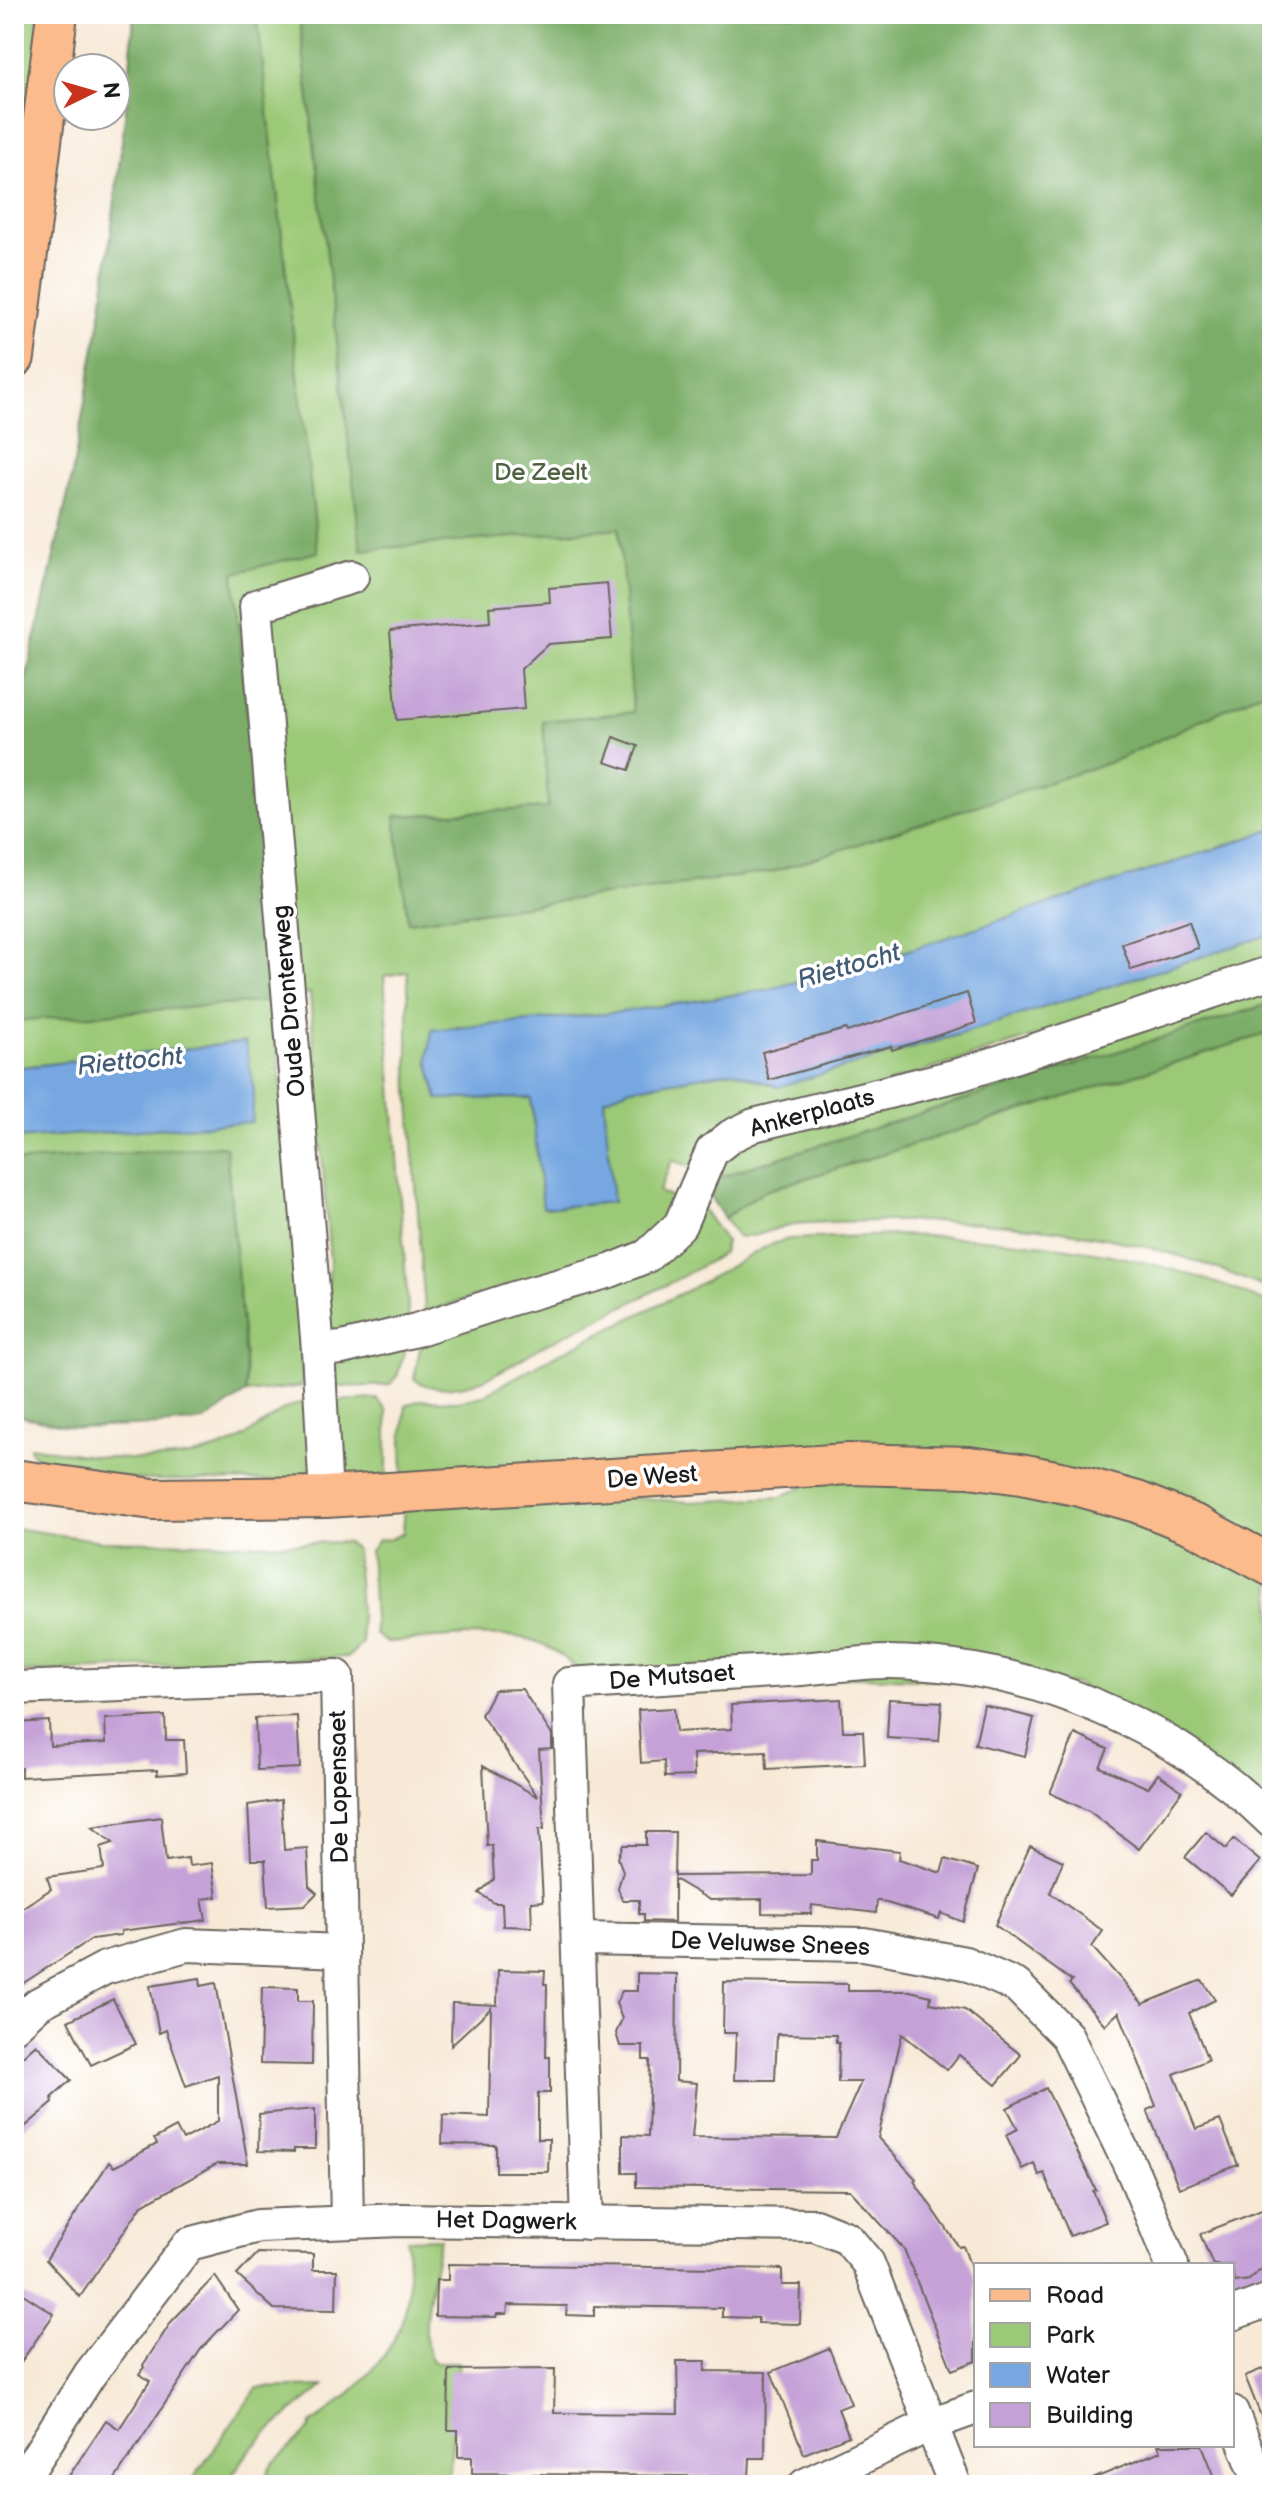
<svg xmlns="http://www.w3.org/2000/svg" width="1286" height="2499" font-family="'Balsamiq Sans',sans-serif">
<rect width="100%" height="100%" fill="#fff"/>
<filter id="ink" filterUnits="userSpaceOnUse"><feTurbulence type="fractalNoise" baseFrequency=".0125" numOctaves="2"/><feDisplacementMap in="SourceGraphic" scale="16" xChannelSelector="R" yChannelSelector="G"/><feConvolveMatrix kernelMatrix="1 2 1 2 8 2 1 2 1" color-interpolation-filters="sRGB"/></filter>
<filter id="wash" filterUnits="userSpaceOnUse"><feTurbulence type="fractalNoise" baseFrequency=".006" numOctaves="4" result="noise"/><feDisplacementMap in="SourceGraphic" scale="32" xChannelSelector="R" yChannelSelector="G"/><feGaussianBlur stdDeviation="1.8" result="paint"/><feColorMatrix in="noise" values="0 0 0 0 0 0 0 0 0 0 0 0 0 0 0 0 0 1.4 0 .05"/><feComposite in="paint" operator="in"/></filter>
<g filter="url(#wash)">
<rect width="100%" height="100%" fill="#f7e9d6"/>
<g fill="#9bc977" stroke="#5c724a" stroke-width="2">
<path d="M 14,14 L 43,14 L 14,242 Z"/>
<path d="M 134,14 L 1272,14 L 1272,830 L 882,959 L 766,990 L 614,1013 L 432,1030 L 428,1060 L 438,1099 L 531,1098 L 543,1208 L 612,1202 L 604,1099 L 631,1088 L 733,1071 L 778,1087 L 964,1033 L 1272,934 L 1272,961 L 894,1081 L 693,1168 L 672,1160 L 659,1192 L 682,1201 L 644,1246 L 425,1312 L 408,1074 L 408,972 L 384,976 L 409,1322 L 330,1336 L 327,1304 L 330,1262 L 310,993 L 274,1001 L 302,1345 L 302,1386 L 246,1393 L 245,1359 L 226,1147 L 14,1162 L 14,1139 L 252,1121 L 245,1042 L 14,1068 L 14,732 L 70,486 L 102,308 L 129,84 Z"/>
<path d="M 1272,982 L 1272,1003 L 710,1181 L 735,1145 Z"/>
<path d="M 1272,1032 L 1272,1290 C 1238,1277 1204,1262 1169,1253 C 1081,1229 989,1220 898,1221 C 864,1221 829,1221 795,1224 C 774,1226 757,1240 737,1236 L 724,1218 L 762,1192 Z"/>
<path d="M 701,1207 L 726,1242 L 723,1253 C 665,1289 603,1315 543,1346 C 516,1361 491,1381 460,1386 C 444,1389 427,1389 414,1379 L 422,1338 L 581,1288 Z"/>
<path d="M 895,1235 C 1024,1238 1153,1251 1272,1305 L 1272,1548 L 1118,1478 L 403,1476 L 402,1441 L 406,1405 L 421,1400 L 457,1401 L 482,1396 L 552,1357 L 688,1290 L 769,1245 L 789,1239 Z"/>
<path d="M 407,1341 L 397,1377 L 389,1385 L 337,1387 L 334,1385 L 334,1371 L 343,1360 Z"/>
<path d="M 377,1399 L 387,1411 L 387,1476 L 354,1478 L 339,1465 L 335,1401 Z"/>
<path d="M 311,1401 L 315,1465 L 302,1481 L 146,1480 L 62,1472 L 56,1464 L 40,1462 L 29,1449 L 31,1446 C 91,1458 181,1471 237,1441 C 264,1427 280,1404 311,1401 Z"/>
<path d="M 936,1478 L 1127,1513 L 1272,1581 L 1272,1807 L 1076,1684 L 576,1668 C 564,1657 551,1647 535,1641 C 500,1629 425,1640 385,1642 L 375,1634 L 370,1551 L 378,1540 L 391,1539 L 403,1533 L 405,1504 L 586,1494 L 689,1502 L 781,1497 L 816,1480 Z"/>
<path d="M 14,1528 L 101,1541 L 255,1544 L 347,1542 L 356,1550 L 362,1643 L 348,1657 L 14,1673 Z"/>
<path d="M 440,2238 C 435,2265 415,2341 434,2362 L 459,2362 L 448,2485 L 261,2485 L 271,2465 L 310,2429 L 311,2424 C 348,2398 391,2361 404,2315 C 411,2292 407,2263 407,2239 Z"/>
<path d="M 324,2386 C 289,2415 247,2443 227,2485 L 189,2485 L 257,2388 Z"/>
</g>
<g fill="#7cad68" stroke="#4c6442" stroke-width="2">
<path d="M 134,14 L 257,14 L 318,552 L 234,573 L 274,1001 L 14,1021 L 14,732 L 70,486 L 102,308 L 129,84 Z"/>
<path d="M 299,14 L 1272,14 L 1272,687 L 1114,761 L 772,872 L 408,922 L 395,816 L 548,808 L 543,721 L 633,712 L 619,528 L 361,550 Z"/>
<path d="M 1272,1003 L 1272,1032 L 762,1192 L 724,1218 L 711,1198 L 710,1181 L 740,1170 Z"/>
<path d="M 219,1146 L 226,1147 L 245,1359 L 246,1393 L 204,1421 L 160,1425 L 78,1428 L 14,1415 L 14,1162 Z"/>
</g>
<g fill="#76a7e1" stroke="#49627e" stroke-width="2">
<path d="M 1272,830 L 1272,934 L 964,1033 L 778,1087 L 733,1071 L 631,1088 L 604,1099 L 613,1202 L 543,1208 L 531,1098 L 438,1099 L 428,1059 L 432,1030 L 614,1013 L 766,990 L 882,959 Z"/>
<path d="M 245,1042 L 254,1090 L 252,1122 L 14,1139 L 14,1068 Z"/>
</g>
<g id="blocks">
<g fill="#c5a1d7">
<path d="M 607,583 L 612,639 L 548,644 L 521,669 L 524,709 L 397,720 L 390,631 L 490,622 L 489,607 L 550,602 L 549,588 Z"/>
<path d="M 614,737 L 638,746 L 629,770 L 605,762 Z"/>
<path d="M 1189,921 L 1198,948 L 1131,970 L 1122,944 Z"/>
<path d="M 967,993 L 976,1023 L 892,1050 L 891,1046 L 769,1080 L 762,1052 L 846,1029 L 847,1032 Z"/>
<path d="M 522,1689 L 552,1735 L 552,1749 L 539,1750 L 544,1829 L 539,1829 L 543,1901 L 531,1902 L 532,1927 L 503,1926 L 502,1903 L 494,1903 L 479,1893 L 494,1879 L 492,1845 L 487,1846 L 483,1766 L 538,1797 L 481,1715 L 494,1690 Z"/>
<path d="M 841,1699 L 843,1731 L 863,1731 L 865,1764 L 767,1769 L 766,1751 L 693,1754 L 694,1776 L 665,1777 L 664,1761 L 641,1763 L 638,1710 L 674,1708 L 676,1732 L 732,1729 L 731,1705 Z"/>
<path d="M 889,1699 L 942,1702 L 939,1741 L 887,1738 Z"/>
<path d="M 984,1705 L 1034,1718 L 1025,1756 L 975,1744 Z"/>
<path d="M 165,1716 L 166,1740 L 184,1740 L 186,1773 L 157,1775 L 157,1770 L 21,1777 L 21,1768 L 14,1768 L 14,1723 L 49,1721 L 50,1746 L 106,1743 L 105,1719 Z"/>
<path d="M 297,1716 L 300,1768 L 257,1770 L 255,1718 Z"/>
<path d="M 1075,1734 L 1108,1749 L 1100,1767 L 1148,1788 L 1158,1774 L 1182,1791 L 1139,1849 L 1089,1811 L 1050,1793 Z"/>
<path d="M 281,1800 L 284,1850 L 307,1848 L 309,1886 L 317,1893 L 305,1905 L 268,1907 L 265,1860 L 251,1860 L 248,1805 Z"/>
<path d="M 161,1817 L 166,1861 L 188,1858 L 189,1866 L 212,1863 L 217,1897 L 202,1899 L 206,1920 L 121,1931 L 121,1935 L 92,1939 L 14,1989 L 14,1913 L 51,1889 L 47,1877 L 104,1869 L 101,1847 L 113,1843 L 92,1827 Z"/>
<path d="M 646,1832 L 675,1832 L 674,1876 L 811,1875 L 811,1860 L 817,1860 L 817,1841 L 900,1851 L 899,1859 L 941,1873 L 945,1859 L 978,1869 L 963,1922 L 941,1913 L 939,1919 L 877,1900 L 876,1913 L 812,1905 L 811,1914 L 762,1913 L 762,1899 L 710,1900 L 674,1879 L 674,1922 L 644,1921 L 644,1914 L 639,1914 L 639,1900 L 622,1900 L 618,1888 L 623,1871 L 618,1858 L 623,1845 L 646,1845 Z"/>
<path d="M 1206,1832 L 1226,1849 L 1234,1839 L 1260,1861 L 1231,1895 L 1185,1857 Z"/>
<path d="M 1030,1846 L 1063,1861 L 1050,1893 L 1103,1931 L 1092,1947 L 1143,2004 L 1202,1980 L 1215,2000 L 1189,2013 L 1208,2060 L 1174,2074 L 1196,2129 L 1220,2120 L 1238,2165 L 1179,2188 L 1147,2110 L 1156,2106 L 1119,2012 L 1105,2025 L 1069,1984 L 1072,1981 L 995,1925 Z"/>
<path d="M 498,1970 L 545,1971 L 544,1984 L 547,1984 L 546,2057 L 550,2057 L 550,2093 L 538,2093 L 538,2139 L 549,2139 L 548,2172 L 496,2172 L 496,2145 L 442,2144 L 443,2115 L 489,2117 L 491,2008 L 451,2045 L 452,2003 L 497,2005 Z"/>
<path d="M 637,1973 L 677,1974 L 676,2081 L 697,2083 L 692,2137 L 836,2138 L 861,2082 L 838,2082 L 839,2043 L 836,2043 L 836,2035 L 777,2034 L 775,2080 L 734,2080 L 736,2033 L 723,2033 L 724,1982 L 848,1984 L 848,1991 L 910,1991 L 931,1996 L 930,2003 L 965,2010 L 1021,2055 L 996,2085 L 959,2055 L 947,2070 L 902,2034 L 878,2138 L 916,2179 L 914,2181 L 959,2247 L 963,2246 L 976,2281 L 976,2361 L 952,2370 L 904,2249 L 850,2190 L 636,2187 L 636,2173 L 623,2173 L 623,2135 L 648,2136 L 650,2060 L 643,2060 L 643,2046 L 620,2046 L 616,2033 L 622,2019 L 616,2003 L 622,1991 L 637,1991 Z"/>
<path d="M 200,1978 L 201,1986 L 216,1983 L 248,2164 L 217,2164 L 142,2205 L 80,2297 L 46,2260 L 109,2162 L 114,2167 L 157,2144 L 154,2139 L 176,2127 L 183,2140 L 218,2121 L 218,2075 L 186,2086 L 166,2030 L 159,2033 L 150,1986 Z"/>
<path d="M 262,1987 L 298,1988 L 298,2001 L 313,2001 L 312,2065 L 260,2064 Z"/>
<path d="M 113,1999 L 136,2044 L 91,2065 L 68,2021 Z"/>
<path d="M 36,2044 L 71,2080 L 52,2097 L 53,2103 L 14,2136 L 14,2064 Z"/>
<path d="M 1046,2088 L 1096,2190 L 1093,2191 L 1106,2222 L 1070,2236 L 1044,2173 L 1039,2175 L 1034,2163 L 1022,2169 L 1006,2135 L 1018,2129 L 1007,2108 Z"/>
<path d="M 315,2109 L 315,2149 L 294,2149 L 294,2152 L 258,2151 L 259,2114 Z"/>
<path d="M 1272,2206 L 1272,2270 L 1260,2270 L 1249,2280 L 1234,2282 L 1232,2265 L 1213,2265 L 1200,2234 Z"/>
<path d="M 258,2253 L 313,2254 L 313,2270 L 337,2270 L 336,2310 L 274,2309 L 237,2275 Z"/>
<path d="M 448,2264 L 782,2269 L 782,2285 L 801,2285 L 800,2324 L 758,2323 L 758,2318 L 722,2317 L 722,2308 L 594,2306 L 594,2316 L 566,2315 L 567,2306 L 508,2305 L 507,2314 L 497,2314 L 496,2317 L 435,2316 L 436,2280 L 448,2280 Z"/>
<path d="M 215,2276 L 238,2310 L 201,2349 L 111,2485 L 63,2485 L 106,2420 L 119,2429 L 150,2381 L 139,2374 L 144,2367 L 143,2365 L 172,2321 Z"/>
<path d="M 23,2294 L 54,2314 L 14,2372 L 14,2307 Z"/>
<path d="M 829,2348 L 851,2404 L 838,2409 L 849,2436 L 804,2454 L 771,2372 Z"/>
<path d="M 677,2361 L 706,2361 L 705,2371 L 766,2372 L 765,2458 L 750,2458 L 749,2477 L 472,2473 L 472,2457 L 458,2457 L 458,2430 L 448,2430 L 449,2370 L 555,2369 L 554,2413 L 678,2414 Z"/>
<path d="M 1272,2365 L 1272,2441 L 1271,2441 L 1245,2376 Z"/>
<path d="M 1158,2445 L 1202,2445 L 1218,2485 L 1078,2485 L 1161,2451 Z"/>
</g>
</g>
</g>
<g filter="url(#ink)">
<use href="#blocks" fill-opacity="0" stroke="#69645d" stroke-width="2"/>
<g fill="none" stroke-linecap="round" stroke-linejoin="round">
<g stroke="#69645d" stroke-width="36">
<g id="minor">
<path d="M 318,1350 L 342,1348 L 416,1330 L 514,1298 L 610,1271 L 647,1256 L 680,1225 L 712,1151 L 731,1136 L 754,1125 L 962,1074 L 1272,972"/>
<path d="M 326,1497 L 318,1350 L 256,606 L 352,577"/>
<path d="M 14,1688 L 337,1676 L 347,2222"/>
<path d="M 578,1939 L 864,1944 L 965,1963 L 1017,1986 L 1067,2036 L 1134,2174 L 1172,2265"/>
<path d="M 14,2026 L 38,2004 L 105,1968 L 186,1945 L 342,1951"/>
<path d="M 587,2223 L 569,1684 C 641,1679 714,1675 787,1670 C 821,1668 855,1662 889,1662 C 1029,1664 1172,1723 1272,1822"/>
<path d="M 1232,2314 L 1272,2299"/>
<path d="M 1232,2412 L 1261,2485"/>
<path d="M 19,2485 L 90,2374 L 189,2244 L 258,2226 L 401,2220 L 815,2225 L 847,2238 L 868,2263 L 955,2485"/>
<path d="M 805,2485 L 931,2424 L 976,2408"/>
</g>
</g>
<g stroke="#69645d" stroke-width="44">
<g id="major">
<path d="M 14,357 L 57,14"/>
<path d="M 14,1480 L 153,1499 L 326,1497 L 848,1464 L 969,1467 L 1021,1474 L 1080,1486 L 1137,1502 L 1197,1526 L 1272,1566"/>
</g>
</g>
<use href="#minor" stroke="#fff" stroke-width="32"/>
<use href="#major" stroke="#fbbb8d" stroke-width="40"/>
</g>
</g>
<g text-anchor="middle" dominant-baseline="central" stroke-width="7" stroke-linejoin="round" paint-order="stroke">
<g font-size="24" fill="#4f6140" stroke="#fff">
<text x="541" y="472">De Zeelt</text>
</g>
<g font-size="24" fill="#1c1c1c" stroke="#fff">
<text transform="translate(289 1001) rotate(-95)">Oude Dronterweg</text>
<text transform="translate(812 1113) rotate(-15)">Ankerplaats</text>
<text transform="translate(652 1477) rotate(-4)">De West</text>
<text transform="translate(672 1677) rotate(-4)">De Mutsaet</text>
<text transform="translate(339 1787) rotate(-91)">De Lopensaet</text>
<text transform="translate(770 1944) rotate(2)">De Veluwse Snees</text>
<text transform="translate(506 2221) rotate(1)">Het Dagwerk</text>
</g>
<g font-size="26" font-style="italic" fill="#445b75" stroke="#fff">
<text transform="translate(849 967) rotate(-16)">Riettocht</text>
<text transform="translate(130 1062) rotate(-6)">Riettocht</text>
</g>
</g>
<rect width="1286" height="2499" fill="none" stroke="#fff" stroke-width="48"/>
<rect x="974" y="2263" width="260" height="184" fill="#ffffff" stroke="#a4a4a4" stroke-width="2"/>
<rect x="990" y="2289" width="40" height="12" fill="#fbbb8d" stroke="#a4a4a4" stroke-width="2"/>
<text x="1046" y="2303" font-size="24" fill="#1c1c1c">Road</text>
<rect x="990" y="2323" width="40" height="24" fill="#9bc977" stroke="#a4a4a4" stroke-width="2"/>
<text x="1046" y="2343" font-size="24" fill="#1c1c1c">Park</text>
<rect x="990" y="2363" width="40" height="24" fill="#76a7e1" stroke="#a4a4a4" stroke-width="2"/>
<text x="1046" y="2383" font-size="24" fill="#1c1c1c">Water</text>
<rect x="990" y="2403" width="40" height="24" fill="#c5a1d7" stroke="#a4a4a4" stroke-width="2"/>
<text x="1046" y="2423" font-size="24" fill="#1c1c1c">Building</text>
<g transform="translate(92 92) rotate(85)"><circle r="38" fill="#ffffff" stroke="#a4a4a4" stroke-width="2"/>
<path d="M0-6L14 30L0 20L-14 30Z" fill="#c8321e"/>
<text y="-12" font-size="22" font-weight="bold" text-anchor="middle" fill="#1c1c1c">N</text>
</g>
</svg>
